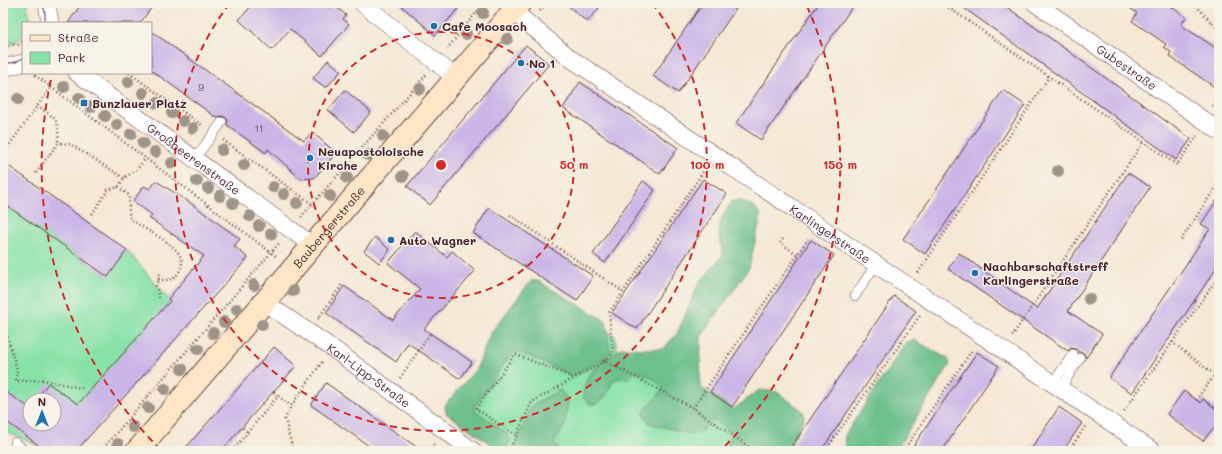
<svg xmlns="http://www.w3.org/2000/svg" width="1222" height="454" font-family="Mali,sans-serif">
<rect width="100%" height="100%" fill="#f7f3e8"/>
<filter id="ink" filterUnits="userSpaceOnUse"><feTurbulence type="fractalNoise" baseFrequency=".025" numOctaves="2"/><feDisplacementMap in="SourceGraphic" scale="8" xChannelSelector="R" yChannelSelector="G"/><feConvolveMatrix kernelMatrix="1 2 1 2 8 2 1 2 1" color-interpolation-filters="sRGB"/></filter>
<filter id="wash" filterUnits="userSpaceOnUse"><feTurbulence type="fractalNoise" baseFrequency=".012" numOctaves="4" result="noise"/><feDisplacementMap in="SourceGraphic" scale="16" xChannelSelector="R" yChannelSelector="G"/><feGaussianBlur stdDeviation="0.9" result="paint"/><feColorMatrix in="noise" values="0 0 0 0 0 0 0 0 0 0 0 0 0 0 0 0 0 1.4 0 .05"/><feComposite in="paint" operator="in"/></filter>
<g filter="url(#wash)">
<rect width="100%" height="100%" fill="#f5e8d4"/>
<g fill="#87e2a7" stroke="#688069" fill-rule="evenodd">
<path d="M 3,3 L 27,3 L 30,21 L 29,23 L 23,23 L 23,36 L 10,46 L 3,48 Z"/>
<path d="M 3,203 L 108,277 L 127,250 L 170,301 L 41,447 L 3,431 L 3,409 L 12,397 L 3,390 ZM 30,400 L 54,400 L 54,424 L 30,424 Z"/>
<path d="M 538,284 L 615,336 L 617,351 L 763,451 L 503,451 L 447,413 Z"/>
</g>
<g fill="#6dc08c" stroke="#5c705c">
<path d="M 740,200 L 755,207 L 761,216 L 749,268 L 701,337 L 700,387 L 734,409 L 759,390 L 777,392 L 803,411 L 804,418 L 789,447 L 794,451 L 729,451 L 728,444 L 733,433 L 714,420 L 697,434 L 690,434 L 649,423 L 643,413 C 650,401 658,400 663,387 L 651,377 L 636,371 L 629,378 L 614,379 L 605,397 L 597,404 L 590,404 L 583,397 C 585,369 601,364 621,348 L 663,349 L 677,334 L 699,283 L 723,255 C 716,227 717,225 732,201 Z"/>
<path d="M 531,281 L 538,281 L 606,321 L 610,351 L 605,358 L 573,376 L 519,352 L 512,353 L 474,407 L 475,410 L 507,434 L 510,442 L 504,451 L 501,451 L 446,413 L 445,405 L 477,368 L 490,334 Z"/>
<path d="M 914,340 L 948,359 L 950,364 L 901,442 L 896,451 L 844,451 L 845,435 L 906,342 Z"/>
<path d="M 560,390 L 568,400 L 565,425 L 554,443 L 560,451 L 512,451 L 533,405 Z"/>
</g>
<g id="blocks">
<g fill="#cbb7e7">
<path d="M 82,3 L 155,3 L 140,23 L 68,23 Z"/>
<path d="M 254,3 L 324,3 L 331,8 L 334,5 L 346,15 L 343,19 L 349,24 L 322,56 L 290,29 L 272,50 L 239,20 Z"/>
<path d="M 398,3 L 451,3 L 458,9 L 435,35 Z"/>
<path d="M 565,3 L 603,3 L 587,22 Z"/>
<path d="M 703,3 L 740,3 L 678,93 L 653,76 Z"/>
<path d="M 819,3 L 855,3 L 761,140 L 736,123 Z"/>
<path d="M 957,3 L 1001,3 L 1191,139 L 1176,160 Z"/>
<path d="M 1122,3 L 1166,3 L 1186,17 L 1181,25 L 1219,50 L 1219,90 L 1169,56 L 1171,52 L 1164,47 L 1166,44 L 1132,21 L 1137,13 Z"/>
<path d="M 151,31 L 304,141 L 312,132 L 336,153 L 314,178 L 301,179 L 268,149 L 266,153 L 227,125 L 228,120 L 225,117 L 220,116 L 217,118 L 151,70 Z"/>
<path d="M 526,45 L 549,64 L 430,205 L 407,186 Z"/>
<path d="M 328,60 L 341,71 L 326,88 L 313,78 Z"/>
<path d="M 580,82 L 678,148 L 660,174 L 563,108 Z"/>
<path d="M 345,90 L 371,112 L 354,132 L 328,110 Z"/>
<path d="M 1003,90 L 1025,105 L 925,254 L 903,239 Z"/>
<path d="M 3,162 L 127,250 L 108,277 L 3,203 Z"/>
<path d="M 1128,173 L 1150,187 L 1068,311 L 1102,334 L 1086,358 L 1084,353 L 1079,352 L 1076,349 L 1071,348 L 1068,351 L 948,269 L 959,253 L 1037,309 Z"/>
<path d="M 703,179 L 727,194 L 637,329 L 612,313 Z"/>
<path d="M 156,181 L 189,202 L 240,239 L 234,246 L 248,258 L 76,451 L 46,451 L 3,419 L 3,390 L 30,408 L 30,424 L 54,424 L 54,400 L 36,400 L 48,383 L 78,404 L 170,301 L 168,299 L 204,256 L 149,218 L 152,215 L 133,201 L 144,186 L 150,189 Z"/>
<path d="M 643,181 L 655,190 L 605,263 L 593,254 Z"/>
<path d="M 1219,197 L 1219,264 L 1132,393 L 1109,378 L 1210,229 L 1201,224 Z"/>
<path d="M 489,208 L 593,276 L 577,301 L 473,233 Z"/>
<path d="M 415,231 L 447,257 L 452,251 L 475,271 L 424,329 L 472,362 L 460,379 L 408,343 L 396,362 L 326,313 L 344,286 L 393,320 L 420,289 L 388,263 Z"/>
<path d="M 375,237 L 390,250 L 379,263 L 364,251 Z"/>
<path d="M 811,240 L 834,255 L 732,407 L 710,392 Z"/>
<path d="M 894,296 L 916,311 L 821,451 L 800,451 L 792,446 Z"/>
<path d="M 274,347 L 296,366 L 221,451 L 183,451 Z"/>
<path d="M 977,352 L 999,366 L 942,451 L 910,451 Z"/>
<path d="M 326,383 L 370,414 L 422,451 L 376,451 L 311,405 Z"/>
<path d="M 1184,391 L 1201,403 L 1203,399 L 1219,411 L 1219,421 L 1203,441 L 1167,414 Z"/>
<path d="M 1059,407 L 1082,423 L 1063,451 L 1030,451 Z"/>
</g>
</g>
</g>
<g filter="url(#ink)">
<use href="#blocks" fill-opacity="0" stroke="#643d44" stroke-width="1"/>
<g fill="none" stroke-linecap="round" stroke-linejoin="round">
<g stroke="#643d44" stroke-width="10">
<g id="lane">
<path d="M 194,160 L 222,122"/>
<path d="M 855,296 L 876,264"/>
<path d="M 1052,384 L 1073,354"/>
<path d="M 1060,389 L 1080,358"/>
<path d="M 15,442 L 25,451"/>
</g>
</g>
<g stroke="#643d44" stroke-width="18">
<g id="street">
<path d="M 47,3 L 50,23"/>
<path d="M 362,3 L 456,78"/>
<path id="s1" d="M 1035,3 L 1219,131"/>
<path id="s2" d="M 513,11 L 570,58 L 1153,451"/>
<path d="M 3,68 L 23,63"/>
<path id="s3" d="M 77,73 L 312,245"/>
<path id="s4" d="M 264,302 L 332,348 L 473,451"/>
</g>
</g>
<g stroke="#643d44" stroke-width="24">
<g id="secondary">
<path id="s5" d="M 137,451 L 520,3"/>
</g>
</g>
<g stroke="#643d44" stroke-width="2.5" stroke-dasharray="1 3" stroke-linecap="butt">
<path d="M 942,3 L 1177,165 L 1197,136"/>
<path d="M 1193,3 L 1219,30"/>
<path d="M 540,11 L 547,3"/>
<path d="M 3,38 L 16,46"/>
<path d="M 18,45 L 23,41"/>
<path d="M 447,49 L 484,3"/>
<path d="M 129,73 L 203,126"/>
<path d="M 35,75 L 277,257"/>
<path d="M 37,106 C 57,119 59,118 58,143"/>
<path d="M 1212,106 L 1219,95"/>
<path d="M 223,140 L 312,204"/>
<path d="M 5,151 L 51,87"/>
<path d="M 36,173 L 58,143 L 70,144 L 124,178"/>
<path d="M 118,187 L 129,195 L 129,217 C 143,232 194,247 179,272 C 174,281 167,280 158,280"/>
<path d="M 92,214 L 108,190 L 118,187 L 124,178 L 136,170 L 146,158"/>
<path d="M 510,215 L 622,291"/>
<path d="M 301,217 L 426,75"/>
<path d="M 783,239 L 780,243 L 797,254"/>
<path d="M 1181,240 L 1219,182"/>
<path d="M 918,273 L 1049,77"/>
<path d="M 160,274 L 156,286 L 160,301"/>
<path d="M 318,319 L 343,283"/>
<path d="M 3,321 L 17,370 L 16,381 L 43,380 L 82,388"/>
<path d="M 1012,336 L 1143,142"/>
<path d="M 1172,342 L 1211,372 L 1219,374"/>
<path d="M 605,361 L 613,353 L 609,313 L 705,169"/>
<path d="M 400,378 L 430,334"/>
<path d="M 274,392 L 278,396"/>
<path d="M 1196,400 L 1216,373"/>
<path d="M 693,408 L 808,239"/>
<path d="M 1124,411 L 1219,276"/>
<path d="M 243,428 L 248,432"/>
<path d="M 516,435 L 476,409 L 515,354 L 574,378"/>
<path d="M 101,451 L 280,242"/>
<path d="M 232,451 L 278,396 L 291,406"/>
<path d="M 286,451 L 291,446"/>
<path d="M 293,451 L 285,419 L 291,406 L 322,362"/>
<path d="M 428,451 L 435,443"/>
<path d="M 509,451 L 532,402 L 605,361 L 693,408 L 755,451"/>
<path d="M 825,451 L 921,314"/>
<path d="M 903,451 L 973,349"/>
<path d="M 1069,451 L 1086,425"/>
</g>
<use href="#lane" stroke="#fff" stroke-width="9"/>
<use href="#street" stroke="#fff" stroke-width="17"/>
<use href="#secondary" stroke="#fde5c5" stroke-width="22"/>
<g stroke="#4a1f2b" stroke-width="1">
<path d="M 42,3 L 45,12 L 45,23"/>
<path d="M 3,64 L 16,62 L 23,58"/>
</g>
</g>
<g fill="#9f9488">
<circle cx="483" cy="13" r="6"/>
<circle cx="466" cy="34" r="6"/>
<circle cx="507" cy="39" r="6"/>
<circle cx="128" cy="82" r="6"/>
<circle cx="64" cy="87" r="6"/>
<circle cx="420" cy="89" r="6"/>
<circle cx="143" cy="93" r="6"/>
<circle cx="79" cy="98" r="6"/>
<circle cx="18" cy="99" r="6"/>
<circle cx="157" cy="103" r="6"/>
<circle cx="91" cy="107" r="6"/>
<circle cx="172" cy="113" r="6"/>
<circle cx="105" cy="116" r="6"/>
<circle cx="183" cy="121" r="6"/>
<circle cx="117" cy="125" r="6"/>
<circle cx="193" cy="128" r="6"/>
<circle cx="131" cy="134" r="6"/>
<circle cx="383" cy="136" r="6"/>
<circle cx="143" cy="143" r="6"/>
<circle cx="222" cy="150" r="6"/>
<circle cx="155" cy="152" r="6"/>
<circle cx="368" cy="155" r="6"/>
<circle cx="172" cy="163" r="6"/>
<circle cx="244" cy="165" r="6"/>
<circle cx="1058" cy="171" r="6"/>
<circle cx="403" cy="176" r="6"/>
<circle cx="347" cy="178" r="6"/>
<circle cx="197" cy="181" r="6"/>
<circle cx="273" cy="187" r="6"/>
<circle cx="208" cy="188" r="6"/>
<circle cx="284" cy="194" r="6"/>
<circle cx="220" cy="196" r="6"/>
<circle cx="330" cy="196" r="6"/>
<circle cx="233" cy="203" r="6"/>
<circle cx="297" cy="203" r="6"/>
<circle cx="250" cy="216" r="6"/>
<circle cx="259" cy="226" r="6"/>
<circle cx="271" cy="234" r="6"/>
<circle cx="254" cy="285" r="6"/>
<circle cx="293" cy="291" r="6"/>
<circle cx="1089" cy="299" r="6"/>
<circle cx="237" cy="309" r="6"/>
<circle cx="224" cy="322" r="6"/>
<circle cx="262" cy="325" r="6"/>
<circle cx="213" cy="333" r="6"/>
<circle cx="198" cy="349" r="6"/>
<circle cx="182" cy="369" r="6"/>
<circle cx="165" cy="389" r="6"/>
<circle cx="148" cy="408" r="6"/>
<circle cx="133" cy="427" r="6"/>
<circle cx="118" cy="444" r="6"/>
</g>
</g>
<g fill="none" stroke="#d62828" stroke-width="2" stroke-dasharray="7 5">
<circle cx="441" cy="165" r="133"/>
<path d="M652 3A266 266 0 1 1 230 3"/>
<path d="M161 450A399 399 0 0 1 52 75M807 6A399 399 0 0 1 721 450"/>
</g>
<g fill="#1f6fb2" stroke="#f7f3e8" stroke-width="1.5">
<circle cx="434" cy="26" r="4"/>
<circle cx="521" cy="63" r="4"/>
<rect x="80" y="99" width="8" height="8" rx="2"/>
<circle cx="310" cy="158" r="4"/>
<circle cx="391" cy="240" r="4"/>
<circle cx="975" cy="273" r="4"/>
</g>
<g text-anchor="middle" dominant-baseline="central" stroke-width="3" stroke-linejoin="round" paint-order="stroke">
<g font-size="10" fill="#6a455a">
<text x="201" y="87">9</text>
<text x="259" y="128">11</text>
</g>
<g font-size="12" font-weight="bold" fill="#4a1f2b" stroke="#f7f3e8" text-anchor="start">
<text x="442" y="26">Cafe Moosach</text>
<text x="529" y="63">No 1</text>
<text x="92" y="103">Bunzlauer Platz</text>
<text x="318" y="151">Neuapostoloische<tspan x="318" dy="14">Kirche</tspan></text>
<text x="399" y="240">Auto Wagner</text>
<text x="983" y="266">Nachbarschaftstreff<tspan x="983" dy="14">Karlingerstraße</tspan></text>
</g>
<g font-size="12" fill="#4a1f2b" stroke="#f7f3e8">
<text stroke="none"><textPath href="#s1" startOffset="112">Gubestraße</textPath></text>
<text stroke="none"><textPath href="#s3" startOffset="145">Großbeerenstraße</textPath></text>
<text stroke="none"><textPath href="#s5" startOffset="295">Baubergerstraße</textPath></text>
<text stroke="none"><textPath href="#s2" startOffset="388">Karlingerstraße</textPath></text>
<text stroke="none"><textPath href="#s4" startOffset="128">Karl-Lipp-Straße</textPath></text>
</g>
</g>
<circle cx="441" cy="165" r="6" fill="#d62828" stroke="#f7f3e8" stroke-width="2"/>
<g font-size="12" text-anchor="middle" font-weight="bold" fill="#d62828" stroke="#f7f3e8" stroke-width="3" stroke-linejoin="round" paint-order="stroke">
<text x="574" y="169">50 m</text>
<text x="707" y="169">100 m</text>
<text x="840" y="169">150 m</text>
</g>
<rect width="1222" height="454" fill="none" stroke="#f7f3e8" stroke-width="16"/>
<rect x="22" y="22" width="130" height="52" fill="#f7f3e8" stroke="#b29e9c"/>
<rect x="30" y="35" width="20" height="6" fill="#fde5c5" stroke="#b29e9c"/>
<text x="58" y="42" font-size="12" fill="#4a1f2b">Straße</text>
<rect x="30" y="52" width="20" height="12" fill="#87e2a7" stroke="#b29e9c"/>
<text x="58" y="62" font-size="12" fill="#4a1f2b">Park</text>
<g transform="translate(42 412)"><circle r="19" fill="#f7f3e8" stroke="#b29e9c"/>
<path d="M0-3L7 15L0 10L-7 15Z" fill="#1f6fb2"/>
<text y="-6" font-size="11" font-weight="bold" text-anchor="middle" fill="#4a1f2b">N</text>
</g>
</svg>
